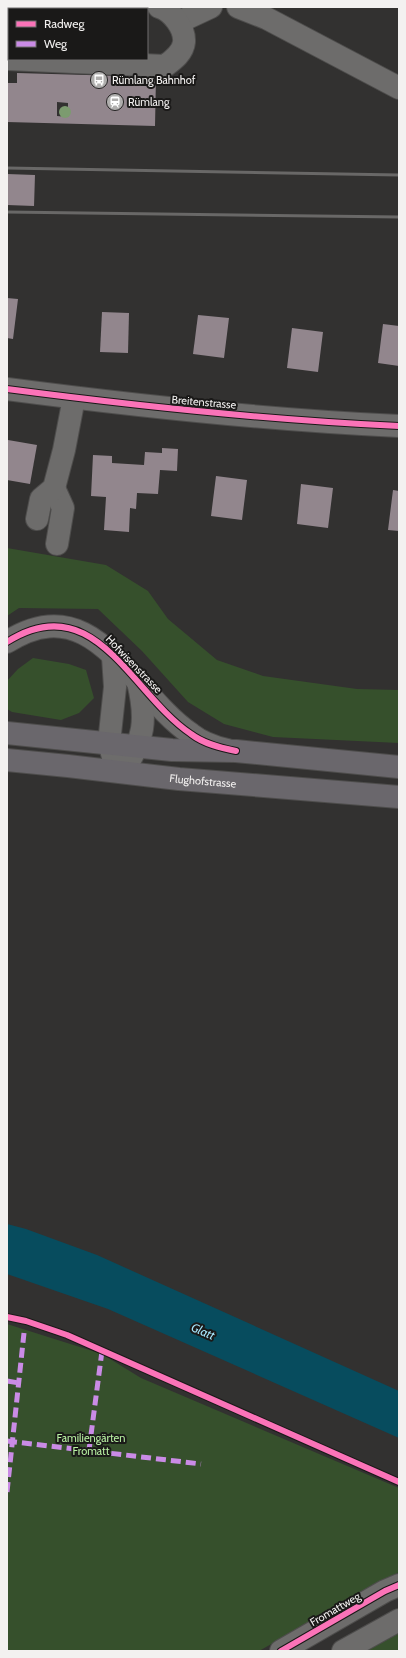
<svg xmlns="http://www.w3.org/2000/svg" width="406" height="1658" font-family="Cabin,sans-serif">
<rect width="100%" height="100%" fill="#323130"/>
<g fill="#36502c">
<path d="M 7,548 L 106,565 L 148,591 L 168,619 L 217,660 L 263,676 L 357,689 L 399,690 L 399,743 L 273,737 L 224,724 L 188,702 L 142,651 L 98,609 L 19,608 L 7,616 Z"/>
<path d="M 33,658 L 69,664 L 86,670 L 94,698 L 79,713 L 61,720 L 12,712 L 7,709 L 7,681 L 18,669 Z"/>
<path d="M 7,1324 L 102,1354 L 141,1378 L 399,1488 L 399,1572 L 259,1651 L 7,1651 Z"/>
<path d="M 399,1631 L 399,1651 L 359,1651 Z"/>
</g>
<path fill="#074c5e" d="M 7,1224 L 26,1229 L 97,1255 L 399,1391 L 399,1438 L 108,1309 L 7,1274 Z"/>
<g fill="#92868d" fill-rule="evenodd">
<path d="M 17,73 L 156,77 L 155,126 L 7,122 L 7,83 L 17,83 ZM 57,102 L 68,103 L 68,117 L 57,116 Z"/>
<path d="M 7,174 L 35,175 L 34,206 L 7,205 Z"/>
<path d="M 7,298 L 18,299 L 13,339 L 7,338 Z"/>
<path d="M 102,312 L 129,313 L 128,353 L 100,352 Z"/>
<path d="M 198,315 L 229,318 L 224,358 L 193,354 Z"/>
<path d="M 383,324 L 399,326 L 399,366 L 378,363 Z"/>
<path d="M 292,328 L 323,332 L 318,372 L 287,368 Z"/>
<path d="M 8,440 L 37,445 L 30,484 L 7,480 Z"/>
<path d="M 162,448 L 178,449 L 177,471 L 160,470 L 158,494 L 137,493 L 136,509 L 130,508 L 129,532 L 104,530 L 106,497 L 91,496 L 93,455 L 112,456 L 112,463 L 144,465 L 145,452 L 162,453 Z"/>
<path d="M 216,476 L 247,480 L 242,520 L 211,516 Z"/>
<path d="M 301,484 L 333,488 L 328,528 L 297,524 Z"/>
<path d="M 393,490 L 399,491 L 399,531 L 388,530 Z"/>
</g>
<g fill="none" stroke-linecap="round" stroke-linejoin="round">
<g stroke="#4e4d4c" stroke-width="24">
<g id="minor">
<path d="M 238,7 L 266,18 L 399,88"/>
<path d="M 119,9 L 125,7"/>
<path d="M 179,22 L 211,7"/>
<path d="M 7,59 L 165,66 C 173,60 183,53 184,42 C 185,28 172,11 159,7"/>
<path d="M 7,389 C 137,406 268,420 399,426"/>
<path d="M 54,488 L 63,508 L 57,544"/>
<path d="M 37,519 L 41,499 L 54,488 L 64,450 L 74,398"/>
<path d="M 7,642 C 95,586 131,694 191,734 C 201,742 215,747 227,750"/>
<path d="M 113,657 L 115,687 L 109,743 L 113,757 L 122,772 C 145,740 147,719 138,682"/>
<path d="M 281,1651 L 385,1591 L 399,1585"/>
<path d="M 343,1651 L 399,1620"/>
</g>
</g>
<g stroke="#4e4d4c" stroke-width="24">
<g id="major">
<path d="M 7,733 L 172,750 L 236,751 L 399,767"/>
<path id="s1" d="M 7,760 L 68,766 L 179,779 L 399,797"/>
</g>
</g>
<use href="#minor" stroke="#6d6c6b" stroke-width="22"/>
<use href="#major" stroke="#6a676c" stroke-width="22"/>
<g stroke="#696867" stroke-width="3">
<path d="M 7,168 L 399,175"/>
<path d="M 7,212 L 399,217"/>
</g>
<g stroke="#ca8be6" stroke-width="5" stroke-dasharray="10 5" stroke-linecap="butt">
<path d="M 7,1381 L 19,1383"/>
<path d="M 7,1441 L 201,1464"/>
<path d="M 89,1450 L 102,1351"/>
<path d="M 7,1492 L 24,1333"/>
</g>
<g stroke="#1a1918" stroke-width="8">
<g id="cycleway">
<path d="M 7,389 C 137,406 268,420 399,426"/>
<path d="M 7,642 C 95,586 131,694 191,734 C 204,744 221,748 236,751"/>
<path d="M 7,1317 L 26,1321 L 67,1335 L 399,1482"/>
<path d="M 281,1651 L 385,1591 L 399,1585"/>
</g>
</g>
<use href="#cycleway" stroke="#fb73b8" stroke-width="6"/>
</g>
<circle fill="#7c9b6f" cx="65" cy="112" r="6"/>
<defs>
<g id="bus-disc" transform="scale(0.9)"><circle r="9.5" fill="#afaead" stroke="#1a1918"/><path d="M-5-6H5V4H4V6H2V4H-2V6H-4V4H-5ZM-3.5-4V0h7V-4ZM-3.5 1.2v1.5H-2V1.2ZM2 1.2v1.5H3.5V1.2Z" fill="#fff"/></g>
<g id="station-disc" transform="scale(0.9)"><circle r="9.5" fill="#afaead" stroke="#1a1918"/><path d="M-3-6H3Q5-6 5-4V2Q5 4 3 4L4.5 6H3L1.5 4h-3L-3 6H-4.5L-3 4Q-5 4-5 2V-4Q-5-6-3-6ZM-3.5-4v3h7v-3ZM-3.5 1v1.5H-2V1ZM2 1v1.5H3.5V1Z" fill="#fff"/></g>
</defs>
<g fill-rule="evenodd">
<use href="#bus-disc" x="99" y="80"/>
<use href="#station-disc" x="115" y="102"/>
</g>
<g text-anchor="middle" dominant-baseline="central" stroke-width="4" stroke-linejoin="round" paint-order="stroke">
<g font-size="11" fill="#f3f1f0" stroke="#1a1918" text-anchor="start">
<text x="112" y="80">Rümlang Bahnhof</text>
<text x="128" y="102">Rümlang</text>
</g>
<g font-size="11" fill="#f3f1f0" stroke="#1a1918">
<text transform="translate(204 402) rotate(5)">Breitenstrasse</text>
<text transform="translate(134 664) rotate(46)">Hofwisenstrasse</text>
<text stroke="none"><textPath href="#s1" startOffset="197">Flughofstrasse</textPath></text>
<text transform="translate(335 1609) rotate(-30)">Fromattweg</text>
</g>
<g font-size="11" fill="#b9f2a3" stroke="#1a1918">
<text x="91" y="1438">Familiengärten<tspan x="91" dy="13">Fromatt</tspan></text>
</g>
<g font-size="12" font-style="italic" fill="#a6e7fd" stroke="#1a1918">
<text transform="translate(203 1331) rotate(23)">Glatt</text>
</g>
</g>
<rect width="406" height="1658" fill="none" stroke="#f3f1f0" stroke-width="16"/>
<rect x="8" y="8" width="140" height="52" fill="#1a1918" stroke="#716f6e"/>
<rect x="16" y="21" width="20" height="6" fill="#fb73b8" stroke="#716f6e"/>
<text x="44" y="28" font-size="12" fill="#f3f1f0">Radweg</text>
<rect x="16" y="41" width="20" height="6" fill="#ca8be6" stroke="#716f6e"/>
<text x="44" y="48" font-size="12" fill="#f3f1f0">Weg</text>
</svg>
